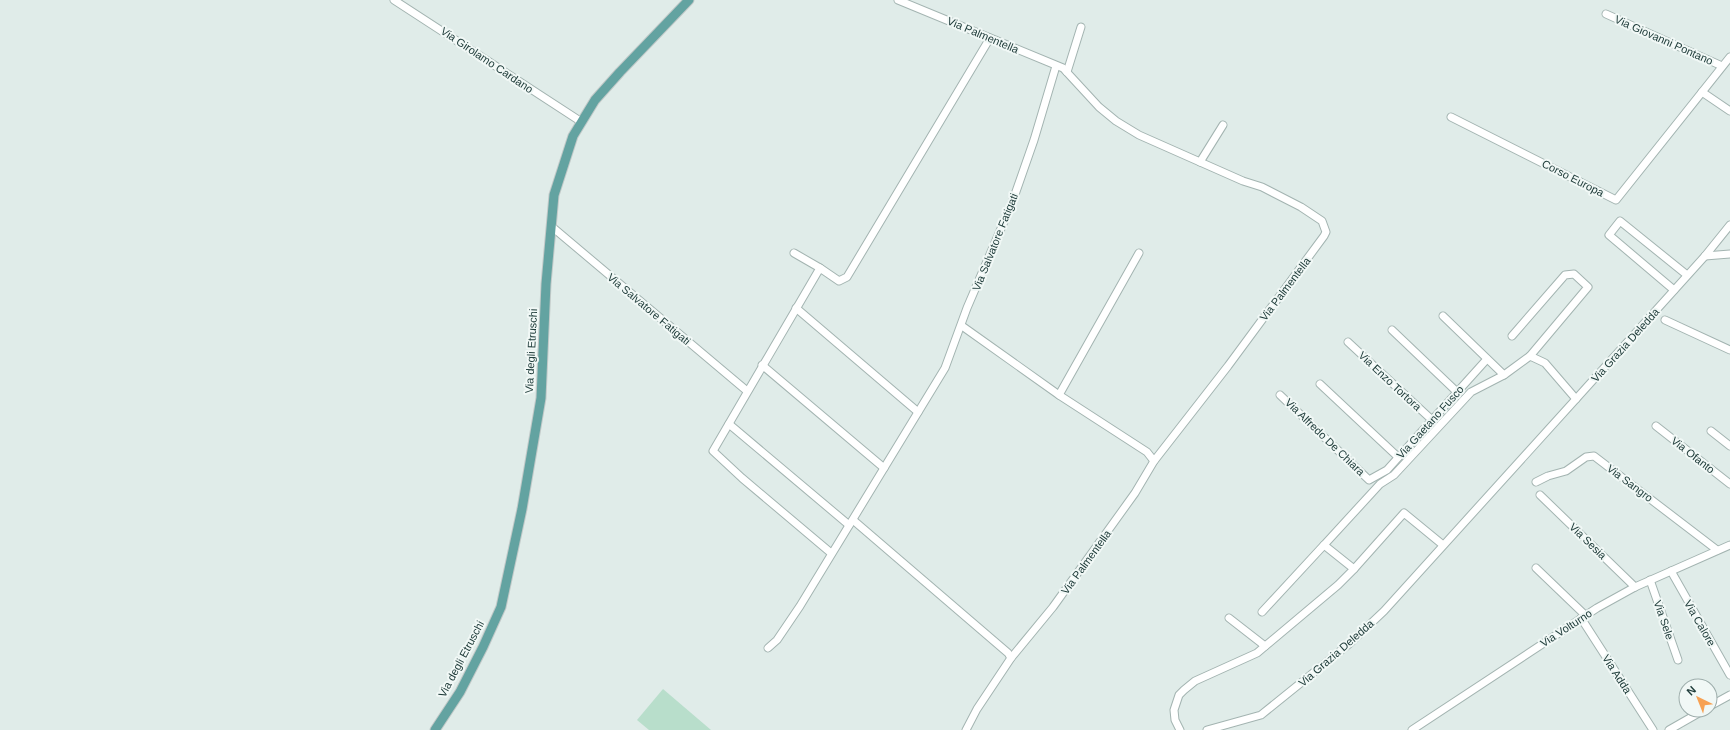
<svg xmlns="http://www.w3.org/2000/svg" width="1730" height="730" font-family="Helvetica,sans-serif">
<rect width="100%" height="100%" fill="#e0ece9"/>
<path fill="#b8decb" d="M 663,689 L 711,730 L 649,730 L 637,720 Z"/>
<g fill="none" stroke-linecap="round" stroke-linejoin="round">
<g stroke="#a3b4b1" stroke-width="9">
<g id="minor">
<path d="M 394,0 L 580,121"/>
<path d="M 898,0 L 1063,68 L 1099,107 L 1116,121 L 1139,135 L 1243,181 L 1262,187 L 1301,207 L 1322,221 L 1326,232 L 1324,236 L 1228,366 L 1154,461 L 1135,493 L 1053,607 L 1011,658 L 977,709 L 966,730"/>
<path d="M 1606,14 L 1722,66"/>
<path d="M 1067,72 L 1081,27"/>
<path d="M 1702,92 L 1730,111"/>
<path d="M 1451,117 L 1616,200 L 1730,57"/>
<path d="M 1200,162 L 1223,125"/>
<path d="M 551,226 L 747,391"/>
<path d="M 794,253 L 820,268"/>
<path d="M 1705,256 L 1730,254"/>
<path d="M 1674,290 L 1609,235 L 1620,221 L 1687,275"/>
<path d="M 796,308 L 918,412"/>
<path d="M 1443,316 L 1504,375 L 1530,356 L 1545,363 L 1576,399"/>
<path d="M 1665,320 L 1730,350"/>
<path d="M 962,326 L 1059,395 L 1147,452 L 1154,461"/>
<path d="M 1392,330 L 1457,392"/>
<path d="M 1512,336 L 1565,275 L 1574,274 L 1588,287 L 1530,356"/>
<path d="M 1348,342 L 1432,420"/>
<path d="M 762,365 L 884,468"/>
<path d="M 1320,384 L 1398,457"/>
<path d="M 1059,395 L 1139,253"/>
<path d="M 1280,395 L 1369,480 L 1387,470 L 1487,359"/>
<path d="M 729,424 L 849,525"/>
<path d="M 1656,426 L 1730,484"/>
<path d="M 1711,431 L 1730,446"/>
<path d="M 1536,482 L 1548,476 L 1566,471 L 1586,457 L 1594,456 L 1717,550"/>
<path d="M 1540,495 L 1635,587"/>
<path d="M 853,520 L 1008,653 L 1011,658"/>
<path d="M 831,553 L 742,478 L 713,451 L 820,268 L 839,281 L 847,277 L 990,38"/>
<path d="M 1536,568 L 1585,615"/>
<path d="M 1354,569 L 1404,513 L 1443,545"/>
<path d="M 1671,571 L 1730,675"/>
<path d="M 1650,580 L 1678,660"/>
<path d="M 1262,612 L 1324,545"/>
<path d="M 1229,618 L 1265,646"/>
<path d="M 1581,618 L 1653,730"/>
<path d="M 768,648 L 777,640 L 800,606 L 945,368 L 967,308 L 1012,203 L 1034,140 L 1056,66"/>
<path d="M 1710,706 L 1730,695"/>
<path d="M 1180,730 L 1175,720 L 1174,710 L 1179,695 L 1184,690 L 1195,681 L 1257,653 L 1338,585 L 1354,569 L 1324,545 L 1380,484 L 1394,475 L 1471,392 L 1504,375"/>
<path d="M 1207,730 L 1261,715 L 1349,644 L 1384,611 L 1576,399 L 1705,256 L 1730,225"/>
<path d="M 1412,730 L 1597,608 L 1635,587 L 1730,545"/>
<path d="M 1669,730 L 1704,710"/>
</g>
</g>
<g stroke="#c1c9c8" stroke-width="11">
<path id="major" d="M 435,730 L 460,692 L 483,647 L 501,607 L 522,509 L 541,398 L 546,284 L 554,195 L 573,136 L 595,100 L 620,72 L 689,0"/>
</g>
<use href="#minor" stroke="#fff" stroke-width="7"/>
<use href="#major" stroke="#63a3a1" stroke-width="9"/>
</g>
<g text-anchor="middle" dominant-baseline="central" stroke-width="4" stroke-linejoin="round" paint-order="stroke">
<g font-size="11" fill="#203d3b" stroke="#f1f8f6">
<text transform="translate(983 35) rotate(23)">Via Palmentella</text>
<text transform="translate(1664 40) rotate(24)">Via Giovanni Pontano</text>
<text transform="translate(487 60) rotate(34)">Via Girolamo Cardano</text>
<text transform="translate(1573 178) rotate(27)">Corso Europa</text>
<text transform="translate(995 242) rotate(-68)">Via Salvatore Fatigati</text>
<text transform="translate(1285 289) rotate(-53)">Via Palmentella</text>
<text transform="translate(649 309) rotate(40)">Via Salvatore Fatigati</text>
<text transform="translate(1625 345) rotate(-48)">Via Grazia Deledda</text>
<text transform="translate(531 351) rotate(-87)">Via degli Etruschi</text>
<text transform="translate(1390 381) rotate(43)">Via Enzo Tortora</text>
<text transform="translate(1430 422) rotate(-48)">Via Gaetano Fusco</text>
<text transform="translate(1325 437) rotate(44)">Via Alfredo De Chiara</text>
<text transform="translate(1693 455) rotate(38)">Via Ofanto</text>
<text transform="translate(1630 483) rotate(37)">Via Sangro</text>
<text transform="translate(1588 541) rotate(44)">Via Sesia</text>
<text transform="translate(1086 562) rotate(-54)">Via Palmentella</text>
<text transform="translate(1664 620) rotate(71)">Via Sele</text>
<text transform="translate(1700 623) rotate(60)">Via Calore</text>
<text transform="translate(1566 628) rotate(-33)">Via Volturno</text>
<text transform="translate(1336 653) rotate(-41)">Via Grazia Deledda</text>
<text transform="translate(461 659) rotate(-62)">Via degli Etruschi</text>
<text transform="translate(1617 674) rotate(57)">Via Adda</text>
</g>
</g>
<g transform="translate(1698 698) rotate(317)"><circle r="19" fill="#f1f8f6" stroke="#9dadab"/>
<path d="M0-3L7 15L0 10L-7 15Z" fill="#f7a153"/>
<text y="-6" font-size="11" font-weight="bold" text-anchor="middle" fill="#203d3b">N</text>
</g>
</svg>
